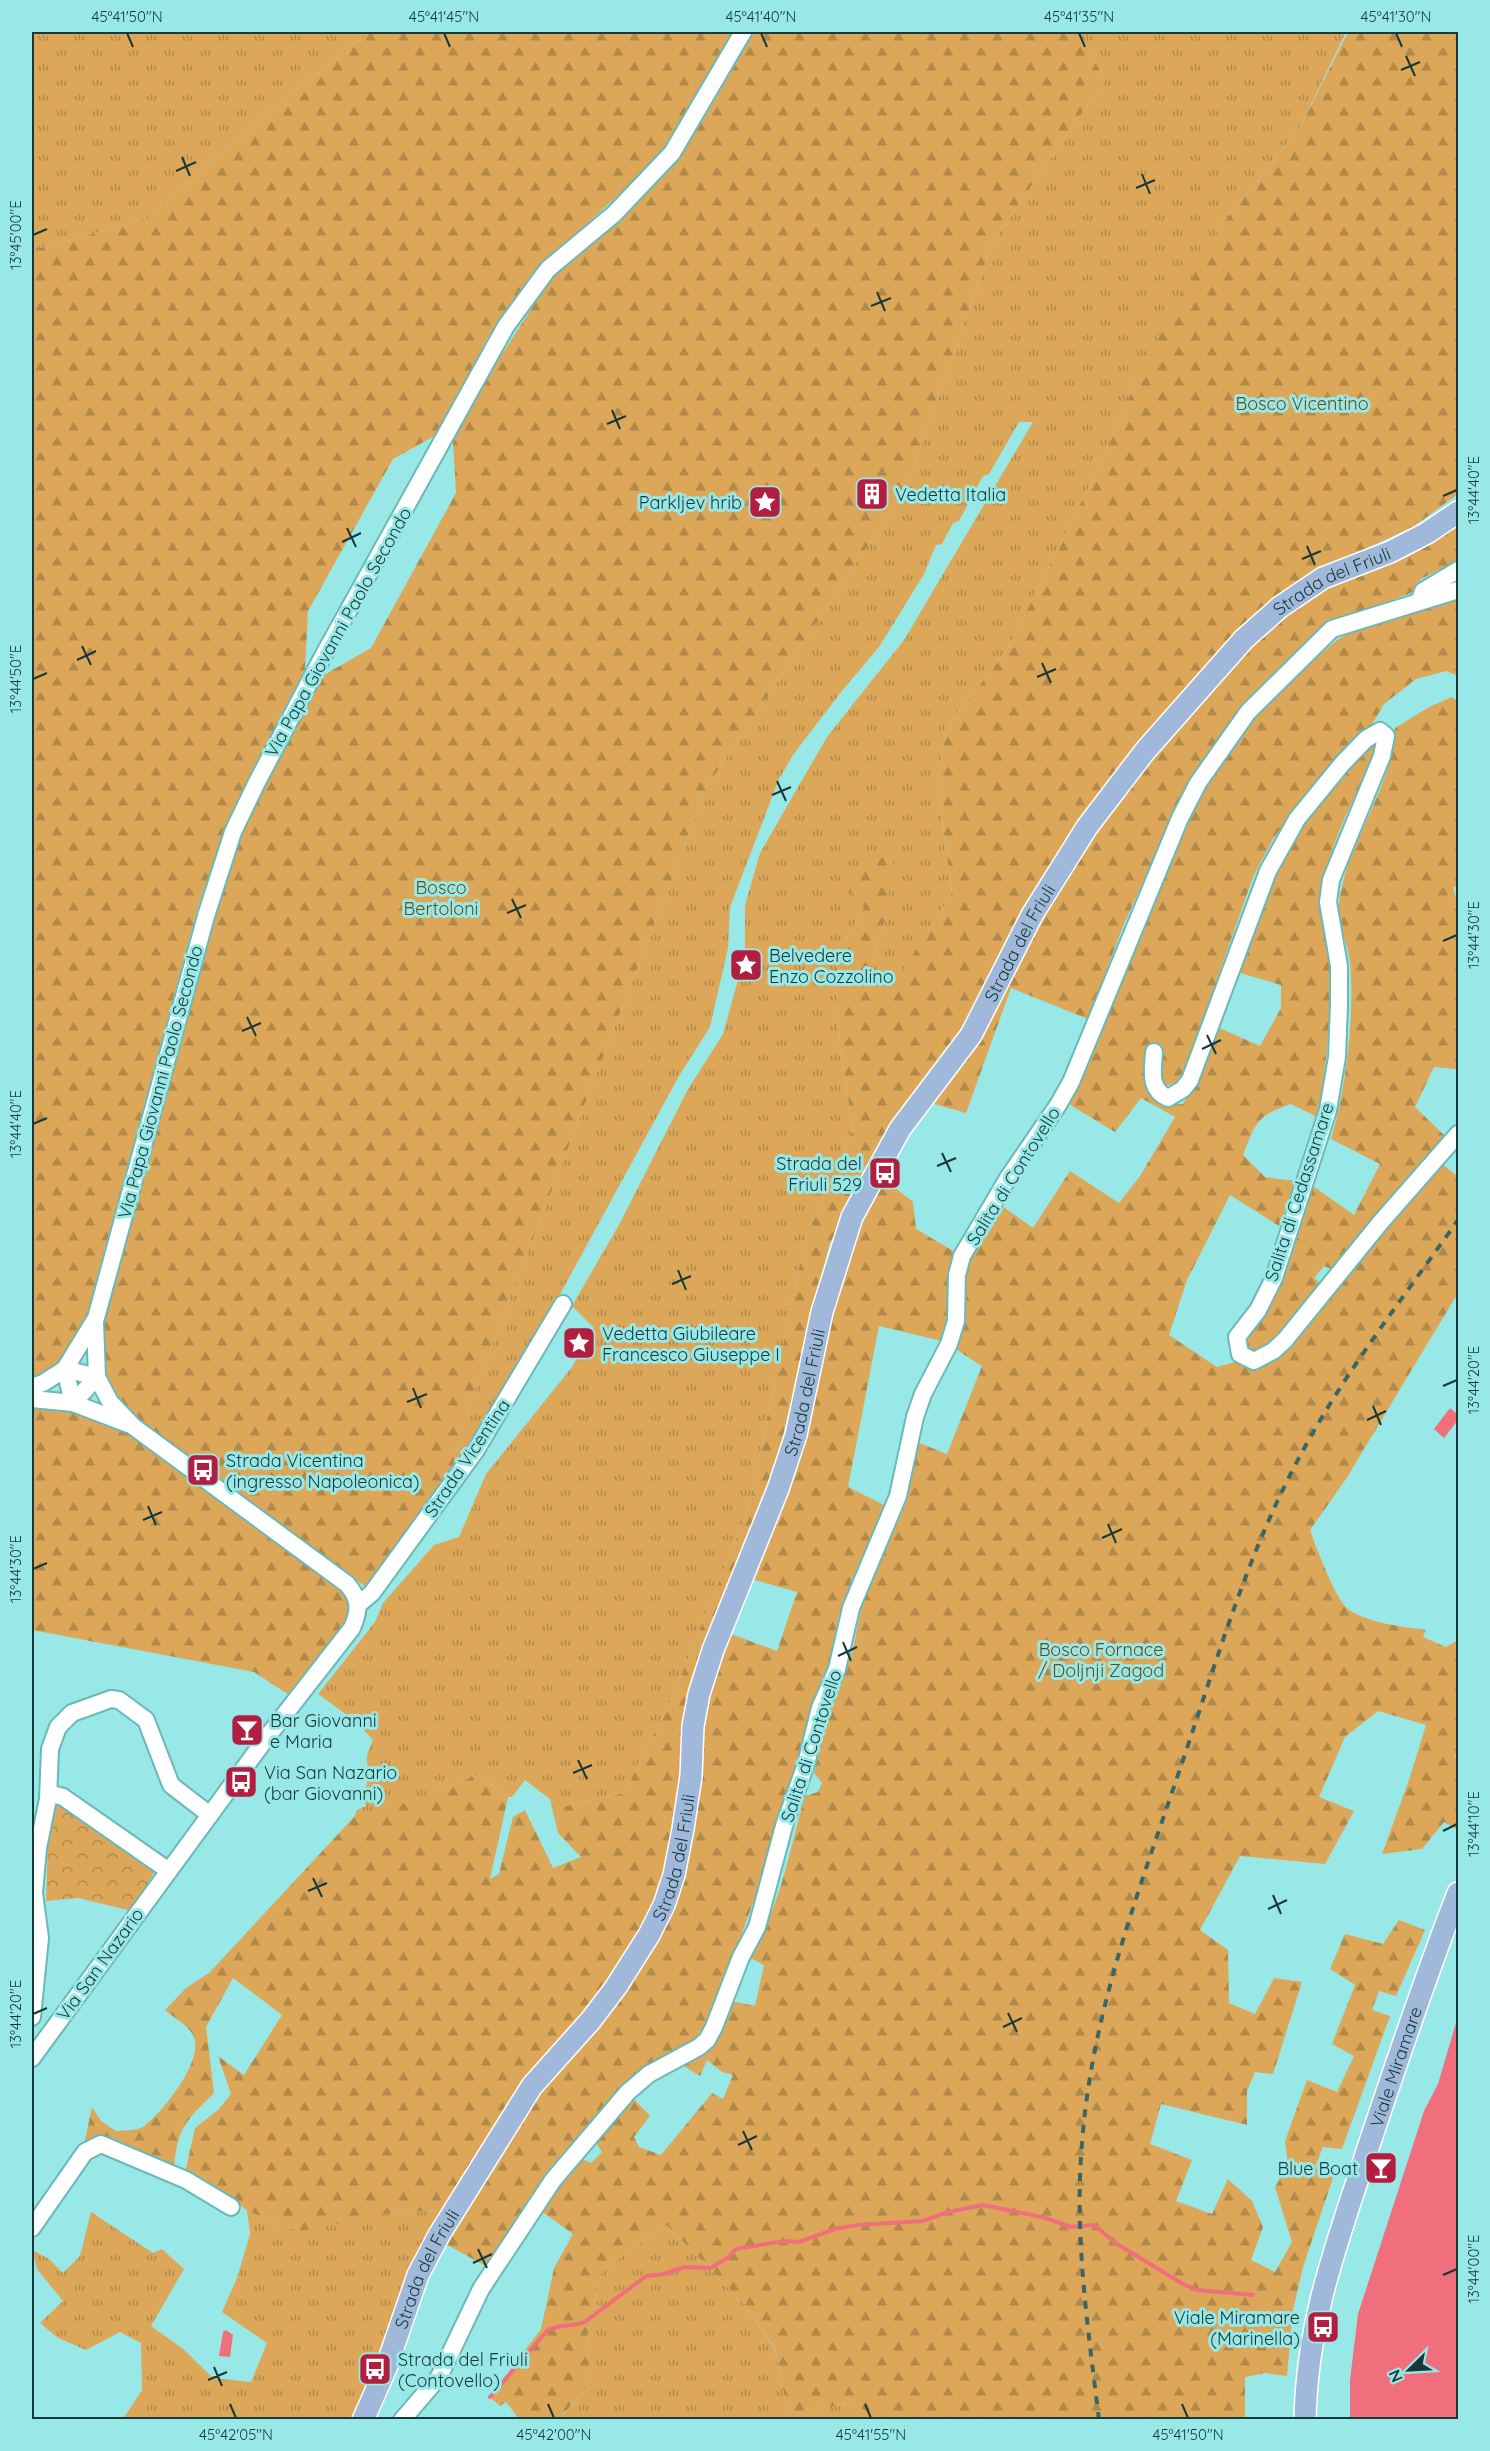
<svg xmlns="http://www.w3.org/2000/svg" width="1490" height="2451" font-family="Quicksand,sans-serif">
<defs>
<pattern id="grass-tufts" width="24" height="20" patternUnits="userSpaceOnUse" patternTransform="scale(1.5)"><rect width="24" height="20" fill="#dca758"/><path d="M3 7l-1-3M5 7V3M7 7l1-3M15 17l-1-3M17 17v-4M19 17l1-3" fill="none" stroke="#b1894a"/></pattern>
<pattern id="forest-firs" width="22" height="20" patternUnits="userSpaceOnUse" patternTransform="scale(1.5)"><rect width="22" height="20" fill="#dca758"/><path d="M5 1l3.5 6h-7zM16 11l3.5 6h-7z" fill="#b1894a"/></pattern>
<pattern id="park-crowns" width="20" height="18" patternUnits="userSpaceOnUse" patternTransform="scale(1.5)"><rect width="20" height="18" fill="#dca758"/><path d="M2 6a3 3 0 1 1 6 0M12 15a3 3 0 1 1 6 0" fill="none" stroke="#b1894a"/></pattern>
</defs>
<rect width="100%" height="100%" fill="#99e8e8"/>
<g fill="url(#grass-tufts)">
<path d="M 32,32 L 370,32 L 280,103 L 146,219 L 41,248 L 32,246 Z"/>
<path d="M 1079,32 L 1346,32 L 1299,129 L 1223,223 L 1135,384 L 1096,473 L 1007,650 L 947,727 L 937,780 L 952,893 L 893,987 L 869,973 L 886,916 L 864,908 L 834,961 L 840,1046 L 853,1130 L 805,1240 L 748,1510 L 672,1698 L 624,1793 L 557,1808 L 558,1833 L 550,1799 L 525,1780 L 512,1797 L 508,1797 L 478,1775 L 360,1820 L 354,1817 L 357,1810 L 366,1806 C 360,1788 369,1788 368,1773 C 367,1755 365,1758 373,1740 L 355,1721 L 318,1694 L 375,1622 L 383,1603 L 434,1545 L 459,1537 L 486,1474 L 572,1367 L 594,1328 L 572,1306 L 620,1223 L 687,1091 L 723,1034 L 741,969 L 750,971 L 753,968 L 752,963 L 745,959 L 745,905 L 760,853 L 827,737 L 904,640 L 1033,422 L 1019,422 L 989,474 L 983,476 L 959,521 L 953,523 L 942,544 L 936,545 L 924,574 L 879,647 L 841,692 L 793,755 L 779,779 L 730,907 L 728,948 L 710,1027 L 679,1076 L 558,1298 L 448,1482 L 470,1402 L 708,785 L 905,490 L 994,240 L 1105,80 Z"/>
<path d="M 247,2210 L 282,2227 L 391,2213 L 446,2210 L 356,2419 L 123,2419 L 142,2390 L 141,2343 L 120,2332 L 86,2350 L 58,2338 L 40,2323 L 63,2301 L 37,2269 L 32,2250 L 49,2259 L 63,2273 L 80,2256 L 91,2212 L 153,2253 L 162,2249 L 184,2269 L 151,2326 L 182,2348 L 213,2378 L 251,2382 L 267,2343 L 222,2312 L 237,2278 L 250,2234 Z"/>
<path d="M 667,2225 L 743,2303 L 775,2349 L 788,2413 L 853,2403 L 879,2419 L 560,2420 L 591,2381 L 587,2339 L 602,2270 Z"/>
</g>
<g fill="url(#forest-firs)">
<path d="M 370,32 L 735,32 L 678,132 L 644,172 L 533,272 L 487,339 L 440,433 L 393,459 L 308,611 L 305,669 L 229,818 L 198,907 L 85,1322 L 57,1367 L 32,1382 L 32,246 L 41,248 L 146,219 L 280,103 Z"/>
<path d="M 754,32 L 1079,32 L 1105,80 L 994,240 L 905,490 L 708,785 L 470,1402 L 448,1482 L 366,1587 L 138,1422 L 106,1384 L 99,1329 L 226,876 L 249,812 L 322,676 L 371,648 L 456,493 L 453,442 L 488,376 L 552,277 L 615,223 L 671,169 L 706,115 Z"/>
<path d="M 1348,32 L 1458,32 L 1458,494 L 1413,527 L 1316,572 L 1282,594 L 1248,620 L 1142,738 L 1076,823 L 1030,896 L 969,1023 L 866,1168 L 829,1246 L 767,1501 L 743,1555 L 680,1804 L 668,1869 L 648,1917 L 615,1974 L 578,2025 L 519,2089 L 487,2137 L 446,2210 L 391,2213 L 301,2231 L 282,2227 L 247,2210 L 214,2185 L 185,2173 L 195,2128 L 218,2110 L 231,2094 L 218,2056 L 244,2075 L 282,2015 L 233,1978 L 206,2027 L 214,2093 C 186,2121 178,2126 174,2167 L 112,2141 L 84,2145 L 92,2107 L 101,2121 L 116,2131 C 123,2130 136,2131 143,2127 C 162,2113 206,2059 193,2035 C 188,2025 173,2017 165,2010 L 186,1988 L 209,1973 L 354,1817 L 361,1819 L 478,1775 L 508,1797 L 490,1879 L 499,1874 L 513,1817 L 525,1810 L 553,1868 L 581,1857 L 558,1833 L 557,1808 L 624,1793 L 672,1698 L 748,1510 L 805,1240 L 853,1130 L 840,1046 L 834,961 L 864,908 L 849,890 L 872,858 L 894,856 L 886,916 L 869,973 L 893,986 L 952,893 L 937,780 L 947,727 L 1007,650 L 1096,473 L 1135,384 L 1170,315 L 1223,223 L 1299,129 Z"/>
<path d="M 1458,520 L 1458,560 L 1421,579 L 1411,593 L 1329,623 L 1242,705 L 1190,778 L 1123,926 L 1088,1019 L 1011,988 L 966,1113 L 931,1103 L 1069,872 L 1112,809 L 1142,769 L 1283,611 Z"/>
<path d="M 1458,596 L 1458,676 L 1446,671 L 1416,679 L 1384,704 L 1371,726 L 1319,777 L 1273,839 L 1253,877 L 1185,1070 L 1175,1083 L 1164,1086 L 1160,1070 L 1163,1047 L 1146,1046 L 1146,1084 L 1166,1105 L 1183,1104 L 1202,1072 L 1219,1028 L 1260,1046 L 1281,1008 L 1281,985 L 1240,973 L 1264,899 L 1304,824 L 1366,746 L 1373,742 L 1376,748 C 1360,789 1329,843 1323,885 C 1319,910 1327,933 1329,958 C 1332,1011 1327,1065 1317,1117 L 1291,1104 C 1256,1116 1256,1122 1243,1155 L 1265,1177 L 1296,1181 L 1279,1226 L 1230,1195 L 1187,1280 L 1169,1335 L 1217,1367 L 1235,1362 L 1257,1371 L 1275,1357 L 1441,1163 L 1458,1177 L 1458,1293 L 1346,1479 L 1310,1530 C 1316,1547 1336,1601 1349,1610 C 1372,1624 1400,1626 1426,1630 L 1423,1637 L 1446,1647 L 1458,1640 L 1458,1751 L 1455,1756 L 1458,1763 L 1458,1830 L 1444,1822 L 1422,1849 L 1382,1854 L 1409,1780 L 1426,1725 L 1378,1711 L 1345,1737 L 1319,1797 L 1354,1811 L 1325,1864 L 1240,1856 L 1200,1930 L 1228,1950 L 1229,2003 L 1255,2014 L 1274,1978 L 1302,1982 L 1273,2074 L 1255,2072 L 1247,2091 L 1247,2125 L 1161,2104 L 1150,2144 L 1192,2160 L 1176,2201 L 1212,2214 L 1228,2179 L 1252,2201 L 1263,2227 L 1251,2260 L 1275,2272 L 1292,2242 L 1275,2187 L 1288,2165 L 1285,2141 L 1307,2080 L 1337,2092 L 1354,2056 L 1332,2044 L 1355,1985 L 1330,1969 L 1345,1934 L 1383,1944 L 1399,1920 L 1425,1930 L 1396,1996 L 1379,1991 L 1372,2010 L 1390,2016 L 1342,2149 L 1323,2147 L 1315,2167 L 1335,2172 L 1303,2267 L 1293,2310 L 1287,2376 L 1265,2373 L 1245,2377 L 1245,2419 L 879,2420 L 853,2403 L 788,2413 L 775,2348 L 743,2303 L 667,2225 L 602,2270 L 587,2339 L 591,2381 L 560,2419 L 519,2419 L 506,2402 L 500,2406 L 490,2397 L 541,2329 L 554,2268 L 573,2234 L 541,2211 L 580,2158 L 591,2163 L 602,2152 L 594,2140 L 630,2095 L 650,2116 L 634,2137 L 639,2147 L 661,2155 L 712,2093 L 723,2099 L 733,2075 L 722,2072 L 707,2060 L 700,2076 L 679,2063 L 731,2001 L 755,2006 L 764,1965 L 747,1956 C 780,1915 790,1846 805,1796 L 818,1792 L 822,1783 L 814,1773 L 830,1703 L 853,1650 L 862,1604 L 892,1535 L 909,1483 L 917,1442 L 947,1454 L 982,1366 L 954,1348 L 964,1310 L 967,1270 L 974,1250 L 1001,1205 L 1033,1228 L 1070,1171 L 1119,1203 L 1140,1176 L 1175,1117 L 1141,1098 L 1115,1132 L 1067,1103 L 1193,807 L 1243,732 L 1276,693 L 1337,640 L 1361,626 Z"/>
<path d="M 1452,697 L 1458,702 L 1458,887 L 1453,887 L 1458,905 L 1458,1066 L 1456,1069 L 1434,1067 L 1415,1107 L 1445,1136 L 1333,1270 L 1324,1266 L 1314,1278 L 1321,1284 C 1302,1309 1283,1341 1253,1353 L 1247,1347 L 1246,1338 C 1285,1297 1296,1239 1313,1186 L 1354,1215 L 1380,1164 L 1331,1139 C 1346,1090 1355,1013 1350,962 C 1348,944 1337,923 1339,904 C 1346,842 1392,791 1395,728 L 1429,707 Z"/>
<path d="M 884,1179 L 913,1202 L 916,1229 L 955,1252 L 950,1323 L 942,1341 L 879,1326 L 848,1487 L 886,1506 L 852,1579 L 838,1618 L 830,1661 L 757,1892 L 719,1996 L 704,2026 L 692,2043 L 647,2065 L 561,2157 L 531,2197 L 487,2267 L 444,2243 L 530,2108 L 662,1928 L 680,1893 L 686,1856 L 699,1727 L 711,1682 L 731,1634 L 777,1651 L 797,1592 L 752,1579 L 795,1471 L 816,1394 L 827,1326 L 857,1224 Z"/>
<path d="M 32,1405 L 76,1413 L 129,1432 L 337,1585 C 343,1593 350,1600 349,1610 C 348,1633 304,1676 289,1695 L 254,1672 L 32,1630 Z"/>
</g>
<path fill="url(#park-crowns)" d="M 58,1800 L 157,1867 L 132,1911 L 78,1898 L 46,1901 L 48,1839 L 54,1803 Z"/>
<g fill="#f16e7d">
<path d="M 1450,1408 L 1458,1415 L 1458,1420 L 1444,1438 L 1434,1429 Z"/>
<path d="M 1458,2016 L 1458,2419 L 1350,2419 L 1350,2380 L 1358,2314 L 1424,2111 L 1438,2084 Z"/>
<path d="M 226,2330 L 233,2335 L 230,2357 L 219,2356 L 223,2332 Z"/>
</g>
<g fill="none" stroke-linecap="round" stroke-linejoin="round">
<path stroke="#f16e7d" stroke-width="4" d="M 490,2397 L 547,2331 C 559,2323 574,2328 586,2321 L 646,2276 L 664,2274 L 685,2267 L 711,2268 L 729,2257 L 736,2249 L 784,2241 L 799,2242 L 835,2229 L 858,2225 L 923,2221 L 948,2212 L 983,2205 L 1042,2217 L 1071,2227 L 1094,2225 L 1117,2244 L 1183,2284 L 1197,2290 L 1253,2295"/>
<g stroke="#6ab8b8" stroke-width="20">
<g id="minor">
<path d="M 1420,600 L 1423,591 L 1458,570"/>
<path d="M 1154,1052 C 1153,1070 1148,1089 1168,1098 L 1183,1089 L 1190,1080 L 1268,871 L 1297,819 L 1342,764 L 1366,739 L 1380,731 L 1386,736 L 1382,756 L 1331,880 L 1328,902 L 1339,966 L 1339,1004 L 1337,1057 L 1328,1110 L 1274,1278 L 1258,1310 L 1237,1337 L 1240,1354 L 1254,1361 L 1273,1351 L 1285,1340 L 1380,1223 L 1458,1134"/>
<path d="M 95,1322 L 97,1377"/>
<path d="M 65,1369 L 96,1318 L 206,916 L 233,832 L 256,784 L 322,658 L 506,326 L 548,269 L 614,214 L 672,153 L 743,32"/>
<path d="M 65,1369 L 73,1403"/>
<path d="M 32,1387 L 43,1383 L 65,1369 L 97,1377 L 110,1402 L 134,1427 L 347,1584 C 360,1599 360,1610 352,1628 L 267,1737 L 32,2058"/>
<path d="M 32,1399 L 73,1403 L 128,1424"/>
<path d="M 73,1403 L 97,1377"/>
<path d="M 359,1604 L 372,1593 L 476,1450 L 563,1304"/>
<path d="M 48,1799 L 52,1794 L 63,1797 L 169,1871"/>
<path d="M 32,2017 L 40,1938 L 34,1893 L 38,1848 L 48,1799 L 50,1749 L 58,1727 L 72,1713 L 111,1699 L 119,1700 L 146,1720 L 171,1785 L 210,1815"/>
<path d="M 32,2228 L 85,2152 L 101,2144 L 186,2180 L 231,2207"/>
<path d="M 402,2420 L 439,2377 L 481,2289 L 553,2180 L 628,2092 L 649,2074 L 699,2047 L 707,2040 L 714,2027 L 741,1957 L 757,1927 L 784,1826 L 806,1764 L 820,1708 L 837,1669 L 851,1608 L 898,1496 L 915,1417 L 923,1394 L 949,1344 L 956,1321 L 957,1275 L 962,1256 L 1008,1178 L 1058,1105 L 1071,1082 L 1180,818 L 1198,783 L 1248,712 L 1332,629 L 1458,590"/>
</g>
</g>
<g stroke="#fff" stroke-width="24">
<g id="major">
<path id="s1" d="M 363,2420 L 386,2368 L 418,2275 L 439,2235 L 532,2086 L 591,2020 L 616,1987 L 649,1935 L 664,1905 L 674,1875 L 683,1829 L 691,1776 L 693,1726 L 699,1694 L 713,1650 L 778,1489 L 796,1435 L 822,1312 L 852,1217 L 900,1129 L 971,1035 L 1032,915 L 1087,827 L 1145,751 L 1244,639 L 1280,607 L 1323,578 L 1390,552 L 1427,533 L 1458,512"/>
<path id="s2" d="M 1305,2420 C 1307,2317 1339,2238 1370,2142 C 1398,2058 1426,1975 1458,1893"/>
</g>
</g>
<use href="#minor" stroke="#fff" stroke-width="16"/>
<use href="#major" stroke="#a0b9da" stroke-width="21"/>
<path stroke="#396666" stroke-width="4" stroke-dasharray="8 8" stroke-linecap="butt" d="M 1099,2420 C 1088,2328 1074,2236 1082,2143 C 1092,2010 1140,1888 1182,1763 C 1217,1660 1248,1552 1300,1456 C 1344,1373 1404,1297 1458,1220"/>
</g>
<path fill="none" stroke="#173838" stroke-width="2" d="M 127,33 L 133,47M 444,33 L 450,47M 761,33 L 767,47M 1079,33 L 1085,47M 1396,33 L 1402,47M 1406,56 L 1415,76M 1401,70 L 1420,62M 182,157 L 190,176M 176,171 L 196,162M 1142,174 L 1150,194M 1136,188 L 1155,180M 33,235 L 47,229M 877,292 L 885,311M 871,306 L 891,298M 612,410 L 620,429M 607,424 L 626,416M 1443,496 L 1457,490M 347,528 L 356,547M 342,542 L 361,533M 1307,546 L 1315,565M 1302,559 L 1321,551M 82,646 L 91,665M 77,660 L 96,651M 1042,663 L 1051,683M 1037,677 L 1056,669M 33,679 L 47,673M 777,781 L 786,801M 772,795 L 791,787M 512,899 L 521,918M 507,913 L 526,905M 1443,941 L 1457,935M 247,1017 L 256,1036M 242,1031 L 261,1023M 1207,1035 L 1216,1054M 1202,1049 L 1221,1040M 33,1124 L 47,1118M 942,1153 L 951,1172M 937,1166 L 956,1158M 678,1270 L 686,1290M 672,1284 L 691,1276M 1443,1386 L 1457,1380M 413,1388 L 421,1408M 407,1402 L 427,1394M 1373,1406 L 1381,1425M 1367,1420 L 1386,1411M 148,1506 L 156,1525M 143,1520 L 162,1512M 1108,1524 L 1116,1543M 1102,1538 L 1122,1529M 33,1569 L 47,1563M 843,1642 L 851,1661M 838,1656 L 857,1647M 578,1760 L 587,1779M 573,1773 L 592,1765M 1443,1831 L 1457,1824M 313,1878 L 322,1897M 308,1891 L 327,1883M 1273,1895 L 1281,1914M 1268,1909 L 1287,1900M 1008,2013 L 1017,2032M 33,2014 L 47,2008M 1003,2027 L 1022,2018M 743,2131 L 752,2150M 738,2145 L 757,2136M 478,2249 L 487,2268M 473,2263 L 492,2254M 1443,2275 L 1457,2269M 214,2367 L 222,2386M 208,2380 L 227,2372M 230,2404 L 236,2418M 548,2404 L 554,2418M 865,2404 L 871,2418M 1182,2404 L 1188,2418"/>
<defs>
<g id="building-square" transform="scale(1.725)"><rect x="-9" y="-9" width="18" height="18" rx="4" fill="#b11e3f" stroke="#99e8e8"/><path d="M-4-6H4V6H1V3H-1V6H-4ZM-2.5-4.3h1.7v1.8h-1.7ZM.8-4.3h1.7v1.8H.8ZM-2.5-1h1.7V.8h-1.7ZM.8-1h1.7V.8H.8Z" fill="#fff"/></g>
<g id="sight-square" transform="scale(1.725)"><rect x="-9" y="-9" width="18" height="18" rx="4" fill="#b11e3f" stroke="#99e8e8"/><path d="M0-6L1.8-2.2L6-1.7L2.9 1.2L3.7 5.4L0 3.3L-3.7 5.4L-2.9 1.2L-6-1.7L-1.8-2.2Z" fill="#fff"/></g>
<g id="bus-square" transform="scale(1.725)"><rect x="-9" y="-9" width="18" height="18" rx="4" fill="#b11e3f" stroke="#99e8e8"/><path d="M-5-6H5V4H4V6H2V4H-2V6H-4V4H-5ZM-3.5-4V0h7V-4ZM-3.5 1.2v1.5H-2V1.2ZM2 1.2v1.5H3.5V1.2Z" fill="#fff"/></g>
<g id="bar-square" transform="scale(1.725)"><rect x="-9" y="-9" width="18" height="18" rx="4" fill="#b11e3f" stroke="#99e8e8"/><path d="M-6-5H6L.8 .8V4.5H3.5V6h-7V4.5H-.8V.8Z" fill="#fff"/></g>
</defs>
<g fill-rule="evenodd">
<use href="#building-square" x="872" y="494"/>
<use href="#sight-square" x="765" y="502"/>
<use href="#sight-square" x="746" y="965"/>
<use href="#bus-square" x="885" y="1173"/>
<use href="#sight-square" x="579" y="1343"/>
<use href="#bus-square" x="203" y="1470"/>
<use href="#bar-square" x="247" y="1730"/>
<use href="#bus-square" x="241" y="1782"/>
<use href="#bar-square" x="1381" y="2168"/>
<use href="#bus-square" x="1323" y="2327"/>
<use href="#bus-square" x="375" y="2369"/>
</g>
<g text-anchor="middle" dominant-baseline="central" stroke-width="6" stroke-linejoin="round" paint-order="stroke">
<g font-size="18" fill="#684918" stroke="#99e8e8">
<text x="1302" y="403">Bosco Vicentino</text>
<text x="441" y="887">Bosco<tspan x="441" dy="21">Bertoloni</tspan></text>
<text x="1101" y="1649">Bosco Fornace<tspan x="1101" dy="21">/ Doljnji Zagod</tspan></text>
</g>
<g font-size="18" fill="#173838" stroke="#99e8e8" text-anchor="start">
<text x="895" y="494">Vedetta Italia</text>
<text x="742" y="502" text-anchor="end">Parkljev hrib</text>
<text x="769" y="955">Belvedere<tspan x="769" dy="21">Enzo Cozzolino</tspan></text>
<text x="862" y="1163" text-anchor="end">Strada del<tspan x="862" dy="21">Friuli 529</tspan></text>
<text x="602" y="1333">Vedetta Giubileare<tspan x="602" dy="21">Francesco Giuseppe I</tspan></text>
<text x="226" y="1460">Strada Vicentina<tspan x="226" dy="21">(ingresso Napoleonica)</tspan></text>
<text x="270" y="1720">Bar Giovanni<tspan x="270" dy="21">e Maria</tspan></text>
<text x="264" y="1772">Via San Nazario<tspan x="264" dy="21">(bar Giovanni)</tspan></text>
<text x="1358" y="2168" text-anchor="end">Blue Boat</text>
<text x="1300" y="2317" text-anchor="end">Viale Miramare<tspan x="1300" dy="21">(Marinella)</tspan></text>
<text x="398" y="2359">Strada del Friuli<tspan x="398" dy="21">(Contovello)</tspan></text>
</g>
<g font-size="18" fill="#173838" stroke="#99e8e8">
<text stroke="none"><textPath href="#s1" startOffset="2126">Strada del Friuli</textPath></text>
<text transform="translate(338 632) rotate(-61)">Via Papa Giovanni Paolo Secondo</text>
<text stroke="none"><textPath href="#s1" startOffset="1640">Strada del Friuli</textPath></text>
<text transform="translate(160 1082) rotate(-75)">Via Papa Giovanni Paolo Secondo</text>
<text transform="translate(1013 1176) rotate(-58)">Salita di Contovello</text>
<text transform="translate(1299 1192) rotate(-72)">Salita di Cedassamare</text>
<text stroke="none"><textPath href="#s1" startOffset="1136">Strada del Friuli</textPath></text>
<text transform="translate(467 1458) rotate(-56)">Strada Vicentina</text>
<text transform="translate(811 1746) rotate(-72)">Salita di Contovello</text>
<text stroke="none"><textPath href="#s1" startOffset="650">Strada del Friuli</textPath></text>
<text transform="translate(100 1964) rotate(-54)">Via San Nazario</text>
<text stroke="none"><textPath href="#s2" startOffset="366">Viale Miramare</textPath></text>
<text stroke="none"><textPath href="#s1" startOffset="164">Strada del Friuli</textPath></text>
</g>
</g>
<rect width="1490" height="2451" fill="none" stroke="#99e8e8" stroke-width="66"/>
<g transform="translate(1409 2370) rotate(246)" stroke="#99e8e8" stroke-width="4.5" paint-order="stroke">
<path d="M0-4.5L10 22L0 15L-10 22Z" fill="#173838"/>
<text y="-9" font-size="16" font-weight="bold" text-anchor="middle" fill="#173838">N</text>
</g>
<rect x="33" y="33" width="1424" height="2385" fill="none" stroke="#173838" stroke-width="2"/>
<g font-size="15" text-anchor="middle" fill="#173838">
<text x="127" y="22">45°41'50"N</text>
<text x="444" y="22">45°41'45"N</text>
<text x="761" y="22">45°41'40"N</text>
<text x="1079" y="22">45°41'35"N</text>
<text x="1396" y="22">45°41'30"N</text>
<text transform="translate(16 235) rotate(-90)" y="5">13°45'00"E</text>
<text transform="translate(1474 490) rotate(-90)" y="5">13°44'40"E</text>
<text transform="translate(16 679) rotate(-90)" y="5">13°44'50"E</text>
<text transform="translate(1474 935) rotate(-90)" y="5">13°44'30"E</text>
<text transform="translate(16 1124) rotate(-90)" y="5">13°44'40"E</text>
<text transform="translate(1474 1380) rotate(-90)" y="5">13°44'20"E</text>
<text transform="translate(16 1569) rotate(-90)" y="5">13°44'30"E</text>
<text transform="translate(1474 1824) rotate(-90)" y="5">13°44'10"E</text>
<text transform="translate(16 2014) rotate(-90)" y="5">13°44'20"E</text>
<text transform="translate(1474 2269) rotate(-90)" y="5">13°44'00"E</text>
<text x="236" y="2440">45°42'05"N</text>
<text x="554" y="2440">45°42'00"N</text>
<text x="871" y="2440">45°41'55"N</text>
<text x="1188" y="2440">45°41'50"N</text>
</g>
</svg>
